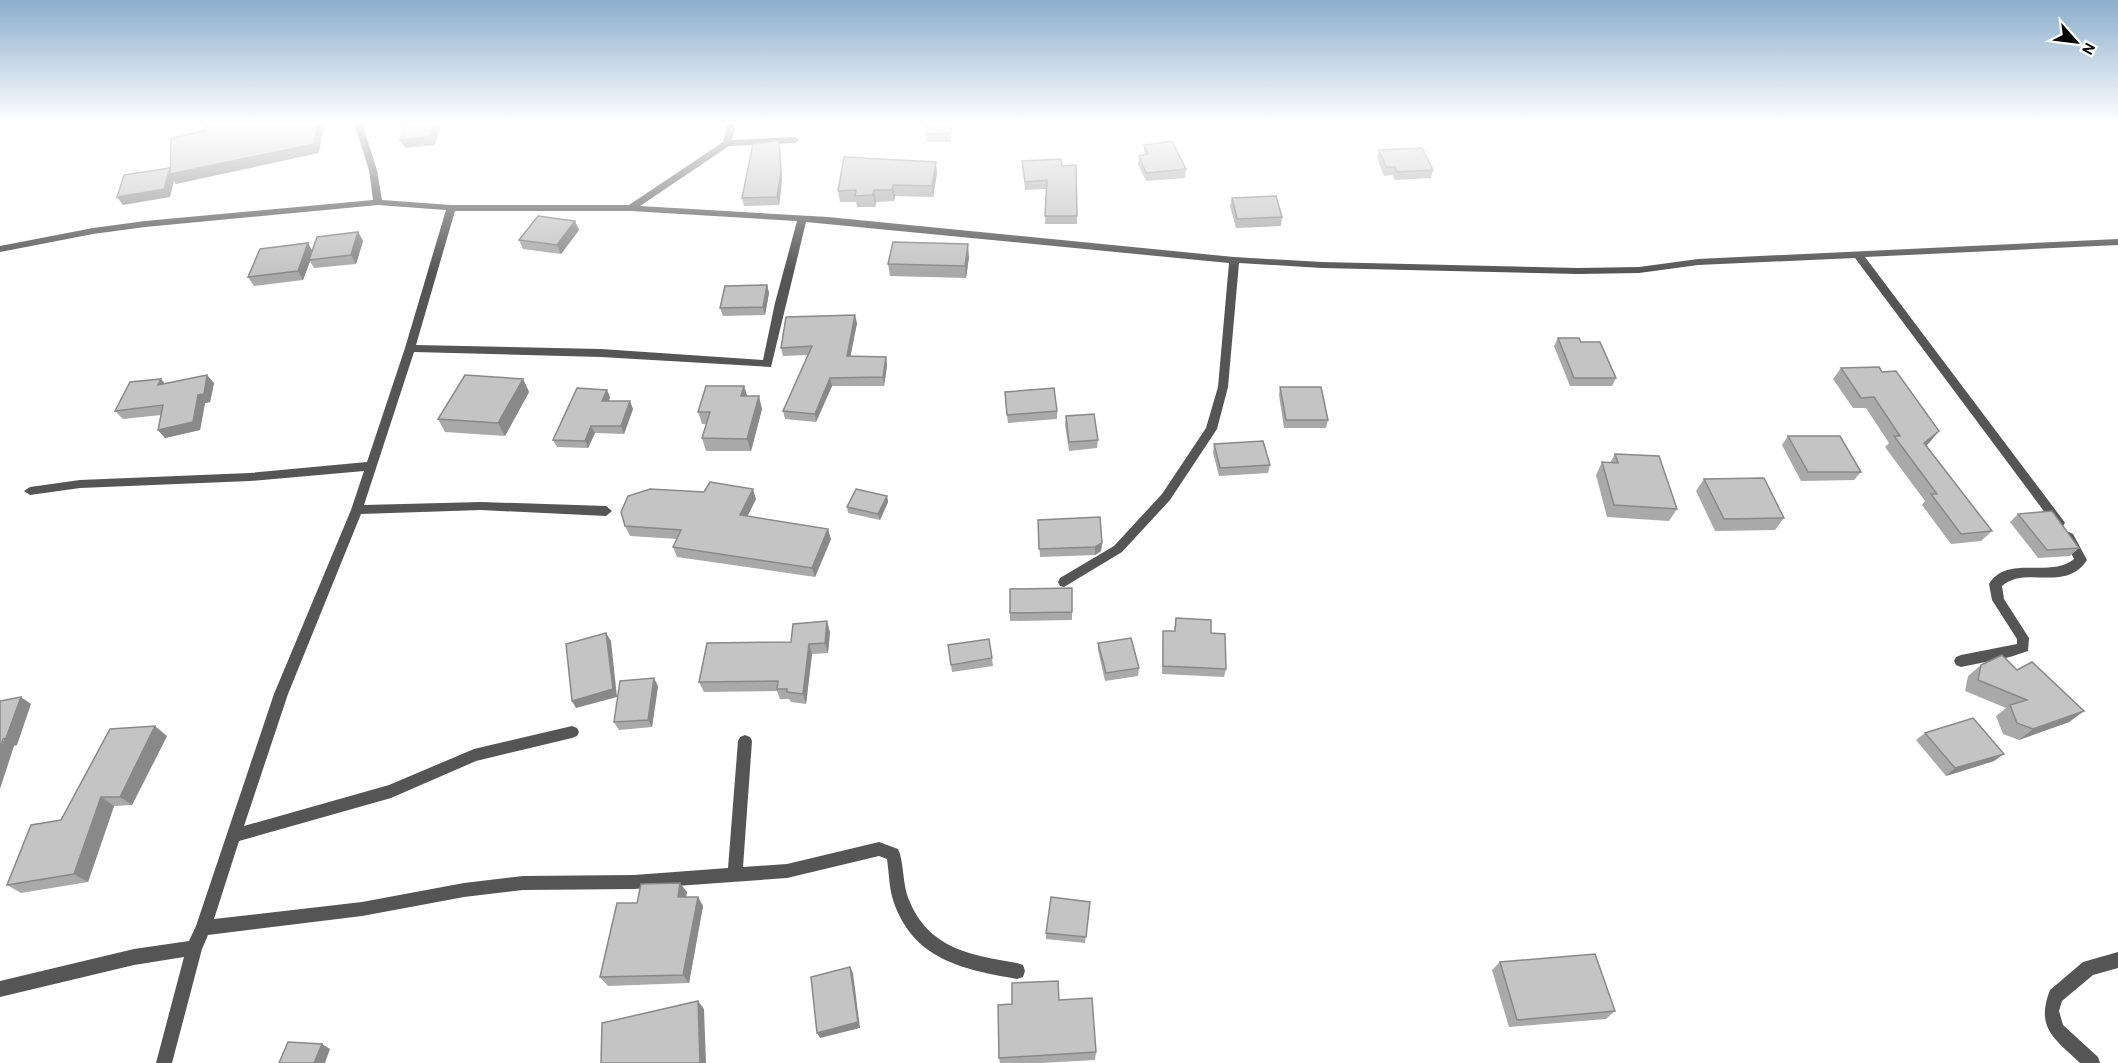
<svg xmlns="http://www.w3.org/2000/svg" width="2118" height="1063" font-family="Karla,sans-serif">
<rect width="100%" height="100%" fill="#fff"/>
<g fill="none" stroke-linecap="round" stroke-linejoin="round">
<g fill="#555" fill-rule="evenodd">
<path d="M 354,123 L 362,123 L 377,170 L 382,200 L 451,205 L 629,205 L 723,142 L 728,123 L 736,123 L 732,140 L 795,137 L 799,140 L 795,143 L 729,146 L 640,206 L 828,217 L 1234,257 L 1322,262 L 1578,268 L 1639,267 L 1698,259 L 2118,239 L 2118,245 L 1865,257 L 2063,520 L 2065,523 L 2063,526 L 2055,526 L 1855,258 L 1698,265 L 1639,273 L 1578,274 L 1322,268 L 1239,263 L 1228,387 L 1217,429 L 1170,500 L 1122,552 L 1064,587 L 1060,586 L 1058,582 L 1060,578 L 1114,546 L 1162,494 L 1206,428 L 1218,387 L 1229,263 L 806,222 L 771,367 L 601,357 L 414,352 L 364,505 L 481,502 L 606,506 L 612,511 L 606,516 L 481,510 L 361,514 L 288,694 L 244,826 L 389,785 L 474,749 L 572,726 L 577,728 L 579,732 L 577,736 L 572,738 L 476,761 L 391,798 L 239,841 L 214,919 L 362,902 L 464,883 L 523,876 L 634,875 L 728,868 L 738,741 L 740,737 L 745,735 L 750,737 L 752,741 L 743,867 L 787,864 L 879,842 L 898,849 L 900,854 C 904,869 903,886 909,900 C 929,949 971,955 1017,963 L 1023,965 L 1025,971 L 1023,977 L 1017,979 C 962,969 913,960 893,900 C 889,887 889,872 887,859 L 879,856 L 787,878 L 634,889 L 523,890 L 464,897 L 362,916 L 208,935 L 202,949 L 172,1063 L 156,1063 L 184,957 L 134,965 L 0,997 L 0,981 L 134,949 L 189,941 L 196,926 L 274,694 L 351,510 L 364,471 L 250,481 L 80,488 L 30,495 L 24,491 L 30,487 L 80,480 L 250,473 L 367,462 L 405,348 L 446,210 L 378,205 L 145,227 L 93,234 L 0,252 L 0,246 L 93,228 L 145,221 L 373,200 L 369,170 ZM 455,211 L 631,211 L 797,221 L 775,303 L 763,360 L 601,349 L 416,345 Z"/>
<path d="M 2069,532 L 2073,534 L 2087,560 C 2066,593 2025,565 2002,586 L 2004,599 L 2029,638 L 2028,651 L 2010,657 L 1961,667 L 1956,665 L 1954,661 L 1956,657 L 1961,655 L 2017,644 L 2017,639 L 1992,600 L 1989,584 C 2007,554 2050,579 2074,559 L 2063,537 L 2065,534 Z"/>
<path d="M 2118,952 L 2118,968 L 2093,975 L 2062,1001 L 2059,1011 L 2063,1025 L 2098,1057 L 2100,1063 L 2080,1063 C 2055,1039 2035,1028 2050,990 L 2083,962 Z"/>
</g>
</g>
<g fill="#a9a9a9">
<path d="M 952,123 L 951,142 L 927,142 L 926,134 Z"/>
<path d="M 1144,145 L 1186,169 L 1185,178 L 1146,181 L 1138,164 L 1139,156 L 1144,155 Z"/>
<path d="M 780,149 L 782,180 L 779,205 L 744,206 L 742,198 Z"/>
<path d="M 1379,150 L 1433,170 L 1431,178 L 1395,180 L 1393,175 L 1384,176 L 1377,158 Z"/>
<path d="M 1022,161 L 1062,166 L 1076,165 L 1077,224 L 1045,224 L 1046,189 L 1025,190 Z"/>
<path d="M 937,173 L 933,197 L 895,196 L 894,201 L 876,202 L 875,207 L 857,207 L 856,202 L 840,202 L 838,191 Z"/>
<path d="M 1232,198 L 1282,217 L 1281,226 L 1236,228 L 1230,206 Z"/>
<path d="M 579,230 L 561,254 L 523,249 L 519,240 Z"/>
<path d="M 358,232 L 363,241 L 356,264 L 314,268 L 310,261 L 303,280 L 254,286 L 248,277 Z"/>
<path d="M 969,257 L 966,278 L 890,276 L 888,264 Z"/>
<path d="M 767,285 L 769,293 L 765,315 L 723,316 L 720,308 Z"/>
<path d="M 857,323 L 850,356 L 886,357 L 887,365 L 884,386 L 832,386 L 816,422 L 785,419 L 783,411 L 808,355 L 783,356 L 781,348 Z"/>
<path d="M 1558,338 L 1616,378 L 1612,386 L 1570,386 L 1554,346 Z"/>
<path d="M 1841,368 L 1930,442 L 1926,446 L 1992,531 L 1981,541 L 1951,544 L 1922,505 L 1925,501 L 1885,447 L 1889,443 L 1866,408 L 1853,408 L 1833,379 Z"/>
<path d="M 523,379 L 529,392 L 505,436 L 445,432 L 438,419 Z"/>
<path d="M 165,383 L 214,383 L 210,402 L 205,403 L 200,430 L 165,438 L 158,430 L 161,415 L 123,419 L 115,411 Z"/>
<path d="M 744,386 L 747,396 L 762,409 L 751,451 L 706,451 L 702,438 L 706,424 L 702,424 L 698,412 Z"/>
<path d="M 1280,387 L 1328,420 L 1326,428 L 1284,428 L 1279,395 Z"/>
<path d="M 610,397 L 609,401 L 633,409 L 624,434 L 595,433 L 588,448 L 557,447 L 553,440 Z"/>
<path d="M 1005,400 L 1057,411 L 1057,419 L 1008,423 Z"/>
<path d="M 1066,416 L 1098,440 L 1097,448 L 1069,451 L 1065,424 Z"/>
<path d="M 1788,436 L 1861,472 L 1854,480 L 1801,481 L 1782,445 Z"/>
<path d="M 1214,444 L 1270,465 L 1268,473 L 1219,476 L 1213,453 Z"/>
<path d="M 1615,454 L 1677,509 L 1669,521 L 1607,517 L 1596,475 L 1602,462 L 1610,463 Z"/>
<path d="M 1704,479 L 1784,518 L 1775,530 L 1715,531 L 1696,491 Z"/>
<path d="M 887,496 L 888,502 L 880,520 L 848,513 L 847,507 Z"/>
<path d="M 756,499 L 747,517 L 831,539 L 815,577 L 677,557 L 673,547 L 677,539 L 630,536 L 625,526 Z"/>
<path d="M 2018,514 L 2079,548 L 2070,556 L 2038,558 L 2010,522 Z"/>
<path d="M 1038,520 L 1102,543 L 1101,551 L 1095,555 L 1040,557 Z"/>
<path d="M 1072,588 L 1072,620 L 1010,621 L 1010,613 Z"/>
<path d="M 1176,618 L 1211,633 L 1226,669 L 1224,677 L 1162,674 L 1163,631 L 1174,631 Z"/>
<path d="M 830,632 L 828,653 L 812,654 L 806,704 L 791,702 L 789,699 L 780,699 L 777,691 L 704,692 L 699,682 Z"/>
<path d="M 1098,643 L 1139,668 L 1138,676 L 1105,681 L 1098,650 Z"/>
<path d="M 948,645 L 992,658 L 993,666 L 952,672 Z"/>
<path d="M 1981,665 L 2017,670 L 2084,711 L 2069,722 L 2019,740 L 2003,734 L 1996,716 L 2006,708 L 1965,691 L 1968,676 Z"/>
<path d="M 658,686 L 652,727 L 619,730 L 614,722 Z"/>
<path d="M 1925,733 L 1994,761 L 1946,776 L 1916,740 Z"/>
<path d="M 167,736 L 132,805 L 114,806 L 88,882 L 21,893 L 7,885 L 61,820 Z"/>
<path d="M 687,892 L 686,897 L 698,897 L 703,906 L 689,983 L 608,986 L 600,977 L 637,903 Z"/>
<path d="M 1090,902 L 1085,943 L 1046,939 L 1046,933 Z"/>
<path d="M 1500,962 L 1615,1011 L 1606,1019 L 1509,1027 L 1492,970 Z"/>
<path d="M 1059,1000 L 1096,1052 L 1095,1060 L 1041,1063 L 1000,1063 L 999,1058 Z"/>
</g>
<g fill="#898989">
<path d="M 318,123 L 324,123 L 319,153 L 176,184 L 174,181 L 170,197 L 123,205 L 117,197 L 170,168 Z"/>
<path d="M 434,123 L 438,123 L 440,126 L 435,145 L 405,148 L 400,140 Z"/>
<path d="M 779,141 L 780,149 L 782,180 L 779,205 L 777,197 Z"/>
<path d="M 936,162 L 937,173 L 933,197 L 932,186 Z"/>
<path d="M 893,185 L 895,196 L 894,201 L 892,190 Z"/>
<path d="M 874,190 L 876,202 L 875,207 L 873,195 Z"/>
<path d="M 575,221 L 579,230 L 561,254 L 557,245 Z"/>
<path d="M 358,232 L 363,241 L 356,264 L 351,255 Z"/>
<path d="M 308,243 L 313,252 L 309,260 L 310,261 L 303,280 L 298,271 Z"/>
<path d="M 968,244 L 969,257 L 966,278 L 965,266 Z"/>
<path d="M 767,285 L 769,293 L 765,315 L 763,307 Z"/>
<path d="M 855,315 L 857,323 L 849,364 L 847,356 Z"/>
<path d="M 886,357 L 887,365 L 884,386 L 883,377 Z"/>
<path d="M 207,375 L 214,383 L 210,402 L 205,403 L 200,430 L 165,438 L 158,430 L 198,395 Z"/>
<path d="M 830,378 L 832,386 L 816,422 L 815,414 Z"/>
<path d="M 161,379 L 168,387 L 158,385 Z"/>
<path d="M 523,379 L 529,392 L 505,436 L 498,423 Z"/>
<path d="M 744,386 L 748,399 L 741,396 Z"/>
<path d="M 607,390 L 610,397 L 606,408 L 602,401 Z"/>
<path d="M 759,396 L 762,409 L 751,451 L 747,439 Z"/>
<path d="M 630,401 L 633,409 L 624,434 L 621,426 Z"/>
<path d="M 591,426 L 595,433 L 588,448 L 585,441 Z"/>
<path d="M 1939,431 L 1930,442 L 1915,454 L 1924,443 Z"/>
<path d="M 753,489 L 756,499 L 743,525 L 740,515 Z"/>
<path d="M 887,496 L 888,502 L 880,520 L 878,514 Z"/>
<path d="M 828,529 L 831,539 L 815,577 L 812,568 Z"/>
<path d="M 1102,543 L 1101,551 L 1095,555 L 1095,547 Z"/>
<path d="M 827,621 L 830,632 L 828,653 L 825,643 Z"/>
<path d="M 606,633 L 611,641 L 617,697 L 576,708 L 572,701 Z"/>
<path d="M 809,644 L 812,654 L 806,704 L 803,694 Z"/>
<path d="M 654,678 L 658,686 L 652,727 L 648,720 Z"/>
<path d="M 21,697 L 31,704 L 17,745 L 14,746 L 0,789 L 0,749 Z"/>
<path d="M 2084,711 L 2069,722 L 2019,740 L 2033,729 Z"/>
<path d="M 155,726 L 167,736 L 132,805 L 120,797 Z"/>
<path d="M 2004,754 L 1994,761 L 1946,776 L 1955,768 Z"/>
<path d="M 101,797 L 114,806 L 88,882 L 74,874 Z"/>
<path d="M 680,883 L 687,892 L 684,906 L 678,897 Z"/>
<path d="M 698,897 L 703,906 L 689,983 L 683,975 Z"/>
<path d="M 850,967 L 853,973 L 860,1028 L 820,1038 L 817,1033 Z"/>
<path d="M 698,1001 L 704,1009 L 706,1063 L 700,1063 Z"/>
<path d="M 322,1044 L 330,1049 L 325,1063 L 314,1063 Z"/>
</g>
<g fill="#c4c4c4" stroke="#898989" stroke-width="1.5">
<path d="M 205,123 L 318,123 L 314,144 L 170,174 L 171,138 L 204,131 Z"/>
<path d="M 405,123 L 434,123 L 431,136 L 400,140 Z"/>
<path d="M 926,123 L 951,123 L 951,133 L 926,134 Z"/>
<path d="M 779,141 L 781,172 L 777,197 L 742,198 L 753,144 Z"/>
<path d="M 1172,141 L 1186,169 L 1146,173 L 1139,156 L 1148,154 L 1144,145 Z"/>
<path d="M 1422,148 L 1433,170 L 1397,172 L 1395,167 L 1386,167 L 1379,150 Z"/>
<path d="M 844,157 L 936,162 L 932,186 L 893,185 L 892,190 L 874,190 L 873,195 L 855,196 L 856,190 L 838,191 Z"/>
<path d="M 1061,159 L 1062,166 L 1076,165 L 1077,216 L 1045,216 L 1047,180 L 1025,182 L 1022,161 Z"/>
<path d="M 170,168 L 164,189 L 117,197 L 124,175 Z"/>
<path d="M 1276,196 L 1282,217 L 1237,219 L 1232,198 Z"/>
<path d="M 538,216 L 575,221 L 557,245 L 519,240 Z"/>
<path d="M 358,232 L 351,255 L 309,260 L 317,237 Z"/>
<path d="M 893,242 L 968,244 L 965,266 L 888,264 Z"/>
<path d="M 308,243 L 298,271 L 248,277 L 260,249 Z"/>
<path d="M 767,285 L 763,307 L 720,308 L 725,286 Z"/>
<path d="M 855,315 L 847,356 L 886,357 L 883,377 L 830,378 L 815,414 L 783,411 L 812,346 L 781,348 L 786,317 Z"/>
<path d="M 1558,338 L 1579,338 L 1581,342 L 1600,342 L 1616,378 L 1574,378 Z"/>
<path d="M 1879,367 L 1882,372 L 1896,371 L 1939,431 L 1924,443 L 1992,531 L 1961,534 L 1931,494 L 1937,494 L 1894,436 L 1900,436 L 1874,397 L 1861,398 L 1841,368 Z"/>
<path d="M 207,375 L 204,394 L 198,395 L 193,422 L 158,430 L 163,405 L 115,411 L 130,382 L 161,379 L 158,385 Z"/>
<path d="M 465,375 L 523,379 L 498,423 L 438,419 Z"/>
<path d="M 706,386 L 744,386 L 741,396 L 759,396 L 747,439 L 702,438 L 710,412 L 698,412 Z"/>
<path d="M 1280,387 L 1321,387 L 1328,420 L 1286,420 Z"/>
<path d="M 577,388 L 607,390 L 602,401 L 630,401 L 621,426 L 591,426 L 585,441 L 553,440 Z"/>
<path d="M 1054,388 L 1057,411 L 1007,415 L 1005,392 Z"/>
<path d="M 1094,414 L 1098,440 L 1069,442 L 1066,416 Z"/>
<path d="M 1788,436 L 1840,436 L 1861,472 L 1808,472 Z"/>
<path d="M 1263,441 L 1270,465 L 1220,468 L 1214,444 Z"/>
<path d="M 1615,454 L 1659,456 L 1677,509 L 1614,505 L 1602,462 L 1618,463 Z"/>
<path d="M 1764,478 L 1784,518 L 1724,519 L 1704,479 Z"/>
<path d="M 710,482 L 753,489 L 740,515 L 828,529 L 812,568 L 673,547 L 681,530 L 625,526 L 621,512 L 628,496 L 650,489 L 704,492 Z"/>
<path d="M 856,489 L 887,496 L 878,514 L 847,507 Z"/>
<path d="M 2052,511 L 2079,548 L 2047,550 L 2018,514 Z"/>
<path d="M 1100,517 L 1102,543 L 1095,547 L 1039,549 L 1038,520 Z"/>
<path d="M 1072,588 L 1072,612 L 1010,613 L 1010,589 Z"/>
<path d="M 1176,618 L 1211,620 L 1211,633 L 1225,634 L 1226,669 L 1163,666 L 1163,631 L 1175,631 Z"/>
<path d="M 827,621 L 825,643 L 809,644 L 803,694 L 787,692 L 787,689 L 777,689 L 778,681 L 699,682 L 707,643 L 791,642 L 793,624 Z"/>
<path d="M 606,633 L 613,689 L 572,701 L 566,644 Z"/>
<path d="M 1131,638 L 1139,668 L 1106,673 L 1098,643 Z"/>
<path d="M 989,639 L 992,658 L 951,665 L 948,645 Z"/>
<path d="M 2002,655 L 2017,670 L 2032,662 L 2084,711 L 2033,729 L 2017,723 L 2010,705 L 2027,700 L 1978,680 L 1981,665 Z"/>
<path d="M 654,678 L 648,720 L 614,722 L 620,681 Z"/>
<path d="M 21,697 L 6,738 L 3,739 L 0,749 L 0,701 Z"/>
<path d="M 1973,718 L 2004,754 L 1955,768 L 1925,733 Z"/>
<path d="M 155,726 L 120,797 L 101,797 L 74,874 L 7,885 L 31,825 L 61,820 L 110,729 Z"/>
<path d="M 680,883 L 678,897 L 698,897 L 683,975 L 600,977 L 617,903 L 637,903 L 641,884 Z"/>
<path d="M 1051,897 L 1090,902 L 1086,937 L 1046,933 Z"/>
<path d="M 1595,954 L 1615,1011 L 1517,1020 L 1500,962 Z"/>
<path d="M 850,967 L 858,1022 L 817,1033 L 811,977 Z"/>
<path d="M 1058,981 L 1059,1000 L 1092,998 L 1096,1052 L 999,1058 L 998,1005 L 1012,1004 L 1012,983 Z"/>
<path d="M 698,1001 L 700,1063 L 601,1063 L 602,1023 Z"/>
<path d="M 288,1042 L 322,1044 L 314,1063 L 279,1063 Z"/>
</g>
<linearGradient id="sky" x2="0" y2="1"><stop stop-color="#8cadcc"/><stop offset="0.45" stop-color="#fff"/><stop offset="1" stop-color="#fff" stop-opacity="0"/></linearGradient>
<rect width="2118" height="272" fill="url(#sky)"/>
<g transform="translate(2076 42) rotate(118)" stroke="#ffffff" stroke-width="4.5" paint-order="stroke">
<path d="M0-4.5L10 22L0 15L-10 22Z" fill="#000000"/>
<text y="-9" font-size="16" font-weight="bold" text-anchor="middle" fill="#000000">N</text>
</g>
</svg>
